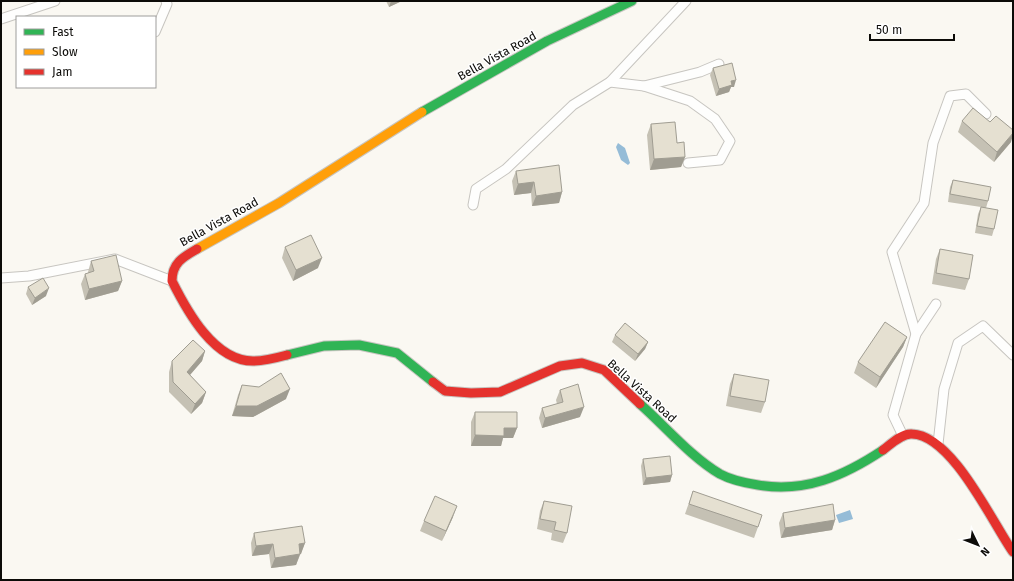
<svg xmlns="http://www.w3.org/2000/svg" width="1014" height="581" font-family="'Fira Sans',sans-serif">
<rect width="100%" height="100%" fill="#faf8f2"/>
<g fill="#95bcd7">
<path d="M 618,143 L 625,148 L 630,163 L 628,165 L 621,160 L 616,147 Z"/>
<path d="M 850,510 L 853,519 L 839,523 L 836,515 Z"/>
</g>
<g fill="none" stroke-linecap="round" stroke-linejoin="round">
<g stroke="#c7c5c0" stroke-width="11">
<g id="street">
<path d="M 1,19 L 55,1"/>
<path d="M 155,32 L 167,4 L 166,1"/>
<path d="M 610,82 L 644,86 L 700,72 L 719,64"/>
<path d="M 644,86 L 690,101 L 715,119 L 730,141 L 720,160 L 688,163"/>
<path d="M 473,205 L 476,189 L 506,169 L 573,105 L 610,82 L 686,1"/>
<path d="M 1,278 L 29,276 L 115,259 L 172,281"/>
<path d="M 916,334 L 892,252 L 924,203 L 933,143 L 950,96 L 966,94 L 986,114"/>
<path d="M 903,436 L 893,415 L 916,334 L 936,304"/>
<path d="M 938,444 L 944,389 L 958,343 L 983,326 L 1013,355"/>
</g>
</g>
<g stroke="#c7c5c0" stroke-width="11">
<g id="fast">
<path d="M 422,112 L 547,41 L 632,1"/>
<path d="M 287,355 L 324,346 L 359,345 L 397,353 L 433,382"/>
<path d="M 640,404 C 665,426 691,457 720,474 C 731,480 745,483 758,485 C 805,493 844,476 883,450"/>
</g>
</g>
<g stroke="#c7c5c0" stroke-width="11">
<path id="slow" d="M 197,249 L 279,203 L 422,112"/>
</g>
<g stroke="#c7c5c0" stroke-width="11">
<g id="jam">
<path d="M 197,249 C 183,257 172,263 172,281 C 187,311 214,361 253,361 C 265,361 276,358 287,355"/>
<path d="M 433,382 L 445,391 L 471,393 L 500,392 L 560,366 L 582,363 L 604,370 L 640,404"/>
<path d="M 883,450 C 891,444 902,433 912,434 C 952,435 992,522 1013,552"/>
</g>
</g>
<use href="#street" stroke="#fefefd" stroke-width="9"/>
<use href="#fast" stroke="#30b455" stroke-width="9"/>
<use href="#slow" stroke="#ff9f0a" stroke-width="9"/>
<use href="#jam" stroke="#e5322d" stroke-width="9"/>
</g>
<g fill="#c5c1b4">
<path d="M 386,1 L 402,1 L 389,7 Z"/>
<path d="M 713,68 L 734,87 L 731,87 L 729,92 L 716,96 L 710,75 Z"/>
<path d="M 962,121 L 1011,142 L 994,162 L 958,132 Z"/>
<path d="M 651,124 L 677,143 L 685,157 L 681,167 L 650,170 L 647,135 Z"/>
<path d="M 516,171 L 562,192 L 559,203 L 532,206 L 531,193 L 514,195 L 512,181 Z"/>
<path d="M 953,180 L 988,201 L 986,208 L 994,229 L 992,236 L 975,233 L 978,214 L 981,207 L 948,202 L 950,187 Z"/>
<path d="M 285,247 L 318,268 L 293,281 L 282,258 Z"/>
<path d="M 940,249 L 969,279 L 965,290 L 932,284 L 936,259 Z"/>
<path d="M 91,261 L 122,281 L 118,291 L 85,300 L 81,284 L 85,274 L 88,273 L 88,272 Z"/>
<path d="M 28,287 L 46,296 L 32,305 L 26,294 Z"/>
<path d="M 615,335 L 648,342 L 645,349 L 635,361 L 612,342 Z"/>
<path d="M 907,337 L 903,347 L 876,388 L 854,373 L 858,362 Z"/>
<path d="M 205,351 L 202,361 L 190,375 L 206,392 L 202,403 L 191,414 L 169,392 L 169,372 L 172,361 Z"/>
<path d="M 734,374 L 765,402 L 761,413 L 726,406 L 730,384 Z"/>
<path d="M 242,385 L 286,399 L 253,417 L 232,416 L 238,395 Z"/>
<path d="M 560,390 L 580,417 L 542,428 L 539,418 L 542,408 L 557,404 L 556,400 Z"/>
<path d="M 475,412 L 517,428 L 513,438 L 503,438 L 501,446 L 471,446 L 471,422 Z"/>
<path d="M 643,459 L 672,475 L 670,482 L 643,485 L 641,466 Z"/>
<path d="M 693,491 L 758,527 L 754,538 L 685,514 Z"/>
<path d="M 544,501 L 567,533 L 563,543 L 551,540 L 552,533 L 537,529 L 540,511 Z"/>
<path d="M 783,513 L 835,520 L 832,530 L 781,538 L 779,523 Z"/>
<path d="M 453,517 L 442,541 L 420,531 L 424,521 Z"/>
<path d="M 254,533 L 305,543 L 296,565 L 271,568 L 269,554 L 252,556 L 251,543 Z"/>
</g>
<g fill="#a09d92">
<path d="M 391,1 L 402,1 L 389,7 Z"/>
<path d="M 736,80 L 734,87 L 731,87 L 729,92 L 716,96 L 719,89 L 731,81 Z"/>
<path d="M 1013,133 L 1013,135 L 1011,142 L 994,162 L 997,152 Z"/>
<path d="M 685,157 L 681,167 L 650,170 L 654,159 Z"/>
<path d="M 534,182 L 531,193 L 514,195 L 518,184 Z"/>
<path d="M 562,192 L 559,203 L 532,206 L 536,196 Z"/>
<path d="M 322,258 L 318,268 L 293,281 L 296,270 Z"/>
<path d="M 122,281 L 118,291 L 85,300 L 89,289 Z"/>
<path d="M 49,288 L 46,296 L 32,305 L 35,298 Z"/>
<path d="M 907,337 L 903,347 L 876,388 L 880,377 Z"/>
<path d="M 648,342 L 645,349 L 635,361 L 638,354 Z"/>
<path d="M 205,351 L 202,361 L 183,383 L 187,372 Z"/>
<path d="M 290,389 L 286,399 L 253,417 L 232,416 L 236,406 Z"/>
<path d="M 206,392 L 202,403 L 191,414 L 195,404 Z"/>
<path d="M 584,407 L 580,417 L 542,428 L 545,418 Z"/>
<path d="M 504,428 L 517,428 L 513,438 L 503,438 L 501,446 L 471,446 L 475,435 Z"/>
<path d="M 672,475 L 670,482 L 643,485 L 646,478 Z"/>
<path d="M 457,506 L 453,517 L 442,541 L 446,531 Z"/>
<path d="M 835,520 L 832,530 L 781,538 L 785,528 Z"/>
<path d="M 305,543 L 301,554 L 295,555 L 299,544 Z"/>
<path d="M 273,544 L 269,554 L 252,556 L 256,546 Z"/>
<path d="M 300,554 L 296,565 L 271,568 L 275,558 Z"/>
</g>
<g fill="#e5e0d1" stroke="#a09d92">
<path d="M 732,63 L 736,80 L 731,81 L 732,85 L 719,89 L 713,68 Z"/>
<path d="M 973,108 L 990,122 L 996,116 L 1013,130 L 1013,133 L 997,152 L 962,121 Z"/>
<path d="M 675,122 L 677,143 L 684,142 L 685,157 L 654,159 L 651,124 Z"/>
<path d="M 559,165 L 562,192 L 536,196 L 534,182 L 518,184 L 516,171 Z"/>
<path d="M 953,180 L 991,187 L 988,201 L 950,194 Z"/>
<path d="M 981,207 L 998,210 L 994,229 L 977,226 Z"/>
<path d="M 311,235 L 322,258 L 296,270 L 285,247 Z"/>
<path d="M 940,249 L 973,255 L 969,279 L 936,273 Z"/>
<path d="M 116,255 L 122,281 L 89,289 L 85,274 L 94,271 L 91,261 Z"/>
<path d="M 43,278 L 49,288 L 35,298 L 28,287 Z"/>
<path d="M 885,322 L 907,337 L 880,377 L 858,362 Z"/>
<path d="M 625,323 L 648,342 L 638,354 L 615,335 Z"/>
<path d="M 193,340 L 205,351 L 187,372 L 206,392 L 195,404 L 173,382 L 172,361 Z"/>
<path d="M 281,373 L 290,389 L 257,406 L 236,406 L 242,385 L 259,387 Z"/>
<path d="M 734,374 L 769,380 L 765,402 L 730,396 Z"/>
<path d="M 578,384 L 584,407 L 545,418 L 542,408 L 563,402 L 560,390 Z"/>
<path d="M 475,412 L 517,412 L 517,428 L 504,428 L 504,436 L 475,435 Z"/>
<path d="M 670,456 L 672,475 L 646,478 L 643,459 Z"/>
<path d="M 693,491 L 762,515 L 758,527 L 689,504 Z"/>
<path d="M 435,496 L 457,506 L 446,531 L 424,521 Z"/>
<path d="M 544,501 L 572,506 L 567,533 L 554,530 L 556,522 L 540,519 Z"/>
<path d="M 833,504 L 835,520 L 785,528 L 783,513 Z"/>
<path d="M 302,526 L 305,543 L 299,544 L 300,554 L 275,558 L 273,544 L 256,546 L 254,533 Z"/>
</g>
<g text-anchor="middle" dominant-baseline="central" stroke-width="3" stroke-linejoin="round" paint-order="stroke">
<g font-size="12" fill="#0c0b08" stroke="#fff">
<text transform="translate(497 56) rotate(-29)">Bella Vista Road</text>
<text transform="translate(219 222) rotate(-29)">Bella Vista Road</text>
<text transform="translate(642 391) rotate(42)">Bella Vista Road</text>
</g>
</g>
<rect width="1014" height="581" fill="none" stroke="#0c0b08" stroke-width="4"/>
<rect x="16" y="16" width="140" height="72" fill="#ffffff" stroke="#9e9d9c"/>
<rect x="24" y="29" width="20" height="6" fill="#30b455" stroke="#9e9d9c"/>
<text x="52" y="36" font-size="12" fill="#0c0b08">Fast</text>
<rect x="24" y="49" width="20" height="6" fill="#ff9f0a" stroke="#9e9d9c"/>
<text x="52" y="56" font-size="12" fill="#0c0b08">Slow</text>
<rect x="24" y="69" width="20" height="6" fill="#e5322d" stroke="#9e9d9c"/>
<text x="52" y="76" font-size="12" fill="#0c0b08">Jam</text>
<g transform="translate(978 545) rotate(133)" stroke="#ffffff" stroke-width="3" paint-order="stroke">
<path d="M0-3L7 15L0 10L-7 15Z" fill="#0c0b08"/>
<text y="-6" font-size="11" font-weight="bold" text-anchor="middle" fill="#0c0b08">N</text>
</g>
<path d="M870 34v6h84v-6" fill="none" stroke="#0c0b08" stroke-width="2"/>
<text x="876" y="34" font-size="12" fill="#0c0b08" stroke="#ffffff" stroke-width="3" paint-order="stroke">50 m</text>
</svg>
